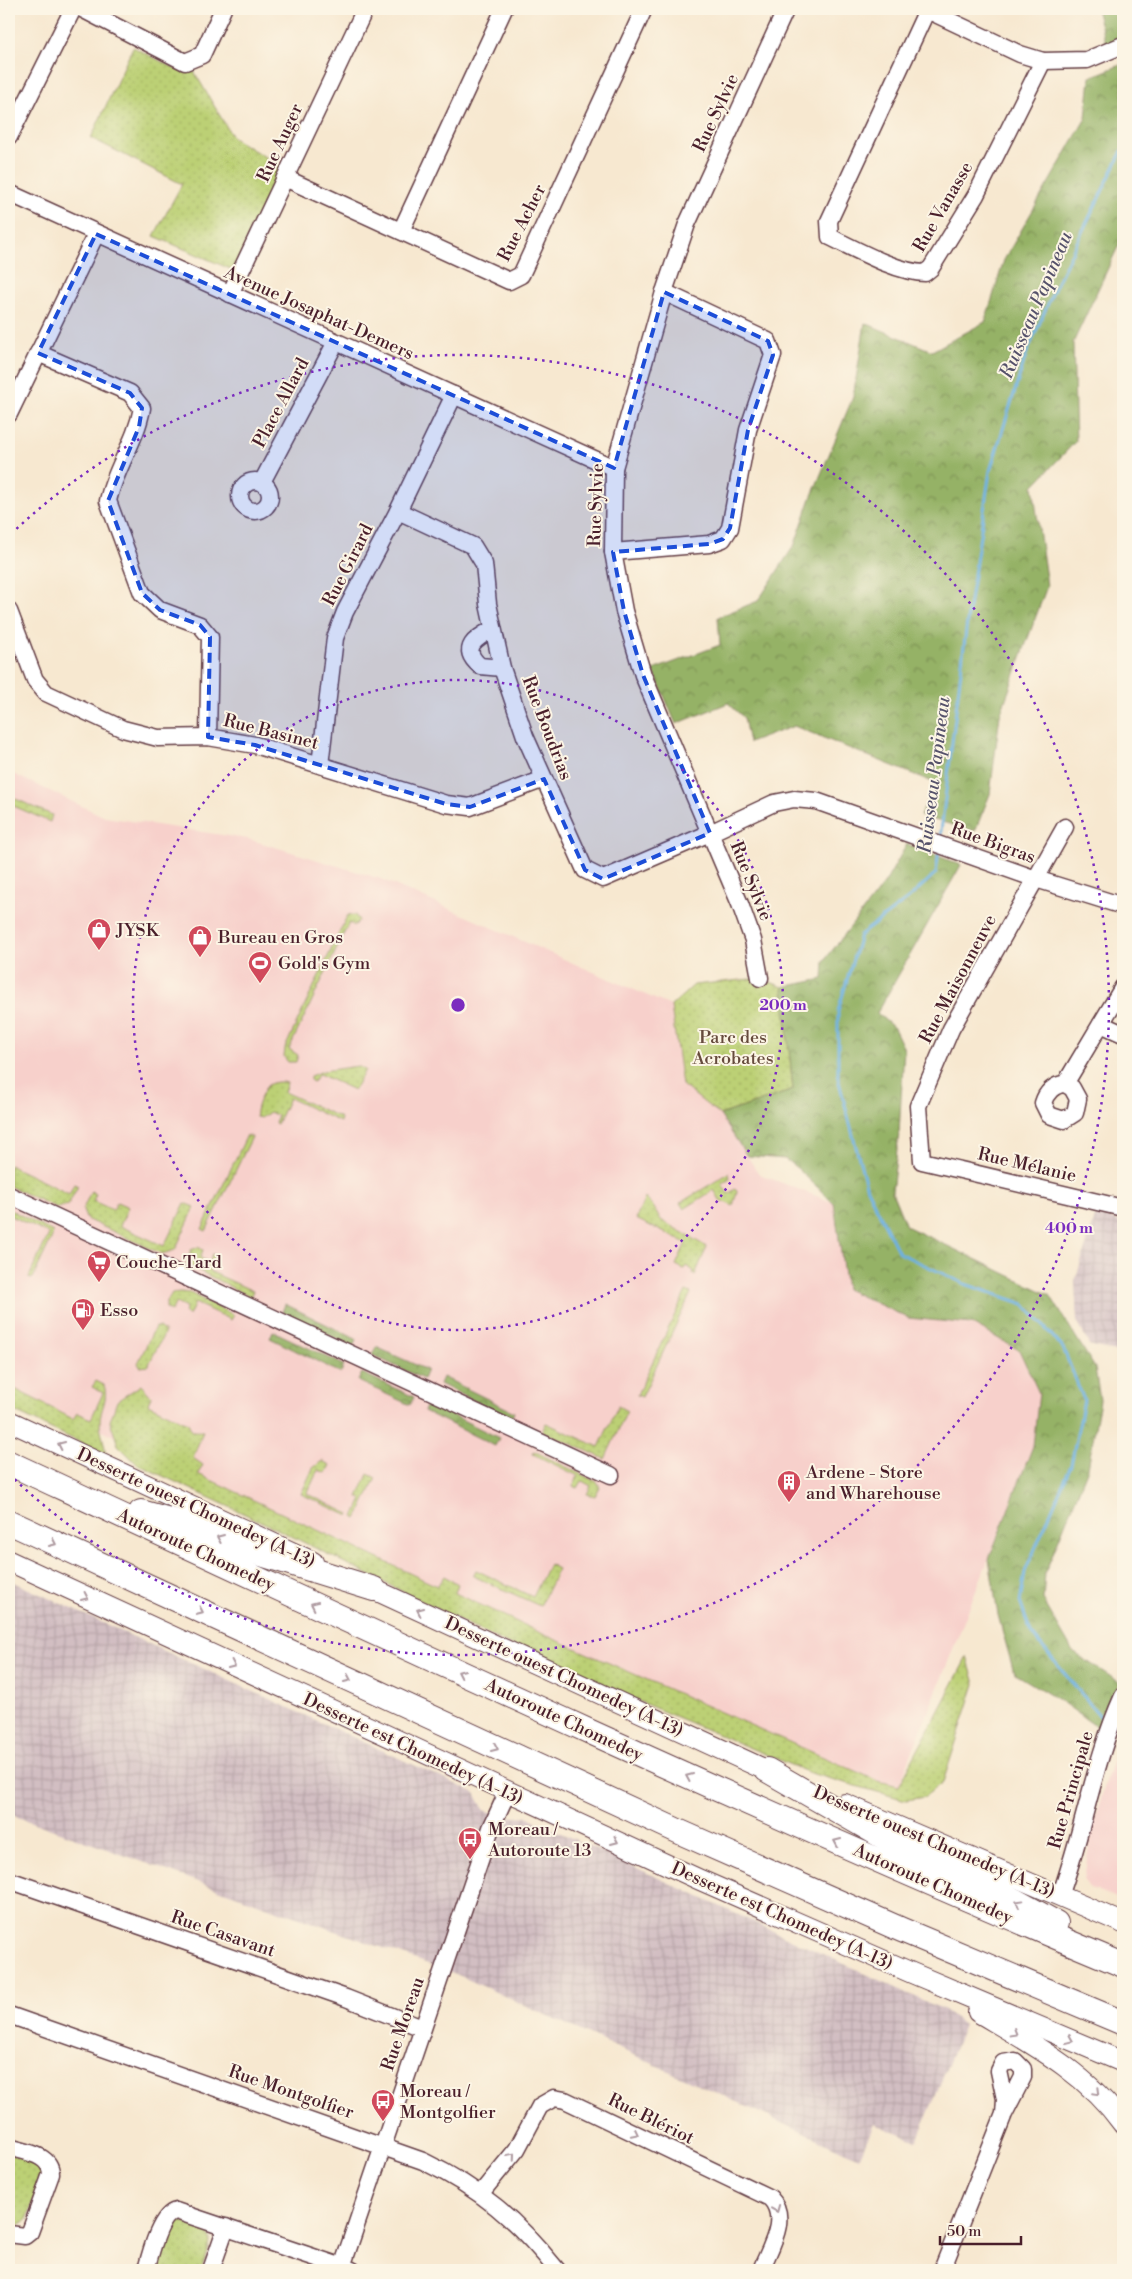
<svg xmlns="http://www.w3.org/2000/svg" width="1132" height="2279" font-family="'Libre Bodoni',serif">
<defs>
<pattern id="industrial-grid" width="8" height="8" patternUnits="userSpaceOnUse" patternTransform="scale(1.25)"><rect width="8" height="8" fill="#d2bec2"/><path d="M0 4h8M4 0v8" fill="none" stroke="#b6a3a7"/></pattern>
<pattern id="green-dots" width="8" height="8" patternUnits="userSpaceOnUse" patternTransform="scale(1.25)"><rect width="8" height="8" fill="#bcd074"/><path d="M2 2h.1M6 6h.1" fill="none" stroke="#a3b265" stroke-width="1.8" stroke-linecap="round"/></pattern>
<pattern id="forest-crowns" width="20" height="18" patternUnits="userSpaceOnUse" patternTransform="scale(1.25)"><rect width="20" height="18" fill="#95b266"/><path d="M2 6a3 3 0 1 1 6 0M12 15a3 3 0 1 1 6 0" fill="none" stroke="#7c9054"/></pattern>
</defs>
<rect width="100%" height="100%" fill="#fcf5e5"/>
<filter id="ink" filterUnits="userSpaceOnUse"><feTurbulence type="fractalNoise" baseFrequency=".02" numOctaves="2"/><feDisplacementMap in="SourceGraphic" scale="10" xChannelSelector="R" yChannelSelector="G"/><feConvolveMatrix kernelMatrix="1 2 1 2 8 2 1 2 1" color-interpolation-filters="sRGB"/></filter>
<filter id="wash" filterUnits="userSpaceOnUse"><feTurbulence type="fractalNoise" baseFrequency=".0096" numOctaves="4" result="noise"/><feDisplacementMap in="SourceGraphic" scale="20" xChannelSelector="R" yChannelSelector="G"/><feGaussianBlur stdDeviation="1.12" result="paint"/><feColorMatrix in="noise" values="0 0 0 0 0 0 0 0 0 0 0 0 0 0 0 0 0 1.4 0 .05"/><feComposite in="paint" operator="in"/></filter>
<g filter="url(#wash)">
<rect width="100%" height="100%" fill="#f7e8d0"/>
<g fill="#f7d0cb">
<path d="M 9,772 L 105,817 L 248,839 L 381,879 L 671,1006 L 682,1085 L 720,1115 L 759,1174 L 834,1203 L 846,1289 L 908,1318 L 972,1324 L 1019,1350 L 1039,1393 L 1033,1446 L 899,1786 L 878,1781 L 545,1635 L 455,1593 L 444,1576 L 438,1586 L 198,1474 L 9,1389 Z"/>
<path d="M 1116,1749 L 1123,1754 L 1123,1900 L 1090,1889 L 1084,1880 L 1091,1831 Z"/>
</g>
<g fill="url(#industrial-grid)">
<path d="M 1096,1214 L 1123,1223 L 1123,1354 L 1089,1345 L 1077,1321 L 1075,1281 Z"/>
<path d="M 9,1580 L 475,1793 L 484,1810 L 510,1818 L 524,1816 L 944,2010 L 964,2025 L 917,2141 L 874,2124 L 859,2158 L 456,1974 L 9,1814 Z"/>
</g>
<g fill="url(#green-dots)" stroke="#837850">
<path d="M 133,47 L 178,70 L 192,68 L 233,138 L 284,168 L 235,271 L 154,236 L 182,184 L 91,138 Z"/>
<path d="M 9,796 L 52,815 L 50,822 L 9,804 Z"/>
<path d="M 355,915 L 359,920 L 355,926 L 349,923 L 289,1049 L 298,1055 L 296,1062 L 288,1062 L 284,1057 L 285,1048 L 347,916 Z"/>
<path d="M 760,978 L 783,987 L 793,1090 L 720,1115 L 682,1085 L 671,1006 L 694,985 Z"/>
<path d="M 358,1066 L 365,1070 L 354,1090 L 319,1074 L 313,1082 L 310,1080 L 310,1076 L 323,1071 Z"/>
<path d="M 283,1082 L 287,1083 L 284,1092 L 341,1118 L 340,1122 L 289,1098 L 277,1124 L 275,1123 L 278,1116 L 270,1112 L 261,1118 L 256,1117 C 254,1110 262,1092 267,1086 C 271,1082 278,1082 283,1082 Z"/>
<path d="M 247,1135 L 252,1137 L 206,1231 L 202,1229 Z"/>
<path d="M 9,1165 L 69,1194 L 74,1184 L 78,1186 L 68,1205 L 57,1208 L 9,1186 Z"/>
<path d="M 729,1173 L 730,1179 L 722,1184 L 728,1194 L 735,1189 L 737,1191 L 733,1206 L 720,1200 L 714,1190 L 684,1209 L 680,1203 Z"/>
<path d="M 91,1191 L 96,1194 L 93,1201 L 113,1210 L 117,1202 L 128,1207 L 120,1226 L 164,1246 L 185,1203 L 195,1207 L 175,1250 L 162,1254 L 86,1219 L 83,1209 Z"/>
<path d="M 645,1198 L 653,1206 L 661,1220 L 707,1247 L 695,1275 L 693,1274 L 694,1271 L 686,1266 L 684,1269 L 676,1265 L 686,1243 L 636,1219 Z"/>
<path d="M 9,1209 L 53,1232 L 52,1237 L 33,1278 L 30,1279 L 29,1277 L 49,1234 L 9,1215 Z"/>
<path d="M 198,1247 L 203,1250 L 200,1258 L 209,1262 L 212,1254 L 216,1256 L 209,1271 L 253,1291 L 250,1297 L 186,1264 L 191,1250 Z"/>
<path d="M 686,1291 L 691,1293 L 642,1397 L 637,1395 Z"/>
<path d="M 180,1292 L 190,1293 L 234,1315 L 231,1320 L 195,1303 L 189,1316 L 184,1313 L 186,1308 L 176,1303 L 171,1311 L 166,1309 L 166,1303 L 172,1293 Z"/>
<path d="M 155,1327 L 159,1327 L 165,1332 L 148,1366 L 140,1367 L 138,1363 Z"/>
<path d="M 96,1381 L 104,1385 C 109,1400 100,1408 100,1423 C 100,1433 106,1445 105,1454 L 9,1409 L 9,1386 L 73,1419 L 77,1413 L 91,1419 L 103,1393 L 92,1387 Z"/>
<path d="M 141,1385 L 151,1396 L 148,1404 L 188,1423 L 192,1431 L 203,1431 L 193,1458 L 203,1465 L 198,1474 L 437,1586 L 444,1576 L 458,1584 L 455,1593 L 545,1635 L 878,1781 L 899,1786 L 967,1657 L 975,1684 L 943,1782 L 924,1797 L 906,1800 L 810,1773 L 538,1659 L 275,1528 L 137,1464 L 118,1445 L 110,1421 L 117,1401 Z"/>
<path d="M 618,1406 L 627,1411 L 605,1459 L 542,1431 L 546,1423 L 599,1447 Z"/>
<path d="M 534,1451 L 597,1482 L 600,1487 L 595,1496 L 587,1494 L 591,1486 L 582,1481 L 578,1488 L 573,1486 L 578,1476 L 533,1454 Z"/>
<path d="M 322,1461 L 330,1465 L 326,1473 L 318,1470 L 307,1494 L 350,1514 L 349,1516 L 301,1494 L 313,1468 Z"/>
<path d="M 368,1474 L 376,1478 L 357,1519 L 354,1517 L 362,1499 L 358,1497 Z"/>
<path d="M 549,1564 L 558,1569 L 540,1606 L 473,1576 L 476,1570 L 533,1597 Z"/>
<path d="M 13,2155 C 25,2159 38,2161 43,2174 L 27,2220 L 16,2227 L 9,2226 L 9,2156 Z"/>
<path d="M 177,2219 L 207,2230 C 215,2241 205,2258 201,2270 L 155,2270 L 154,2265 L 170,2224 Z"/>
</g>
<g fill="url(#forest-crowns)" stroke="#706848">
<path d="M 1096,9 L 1123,9 L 1123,45 L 1108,51 Z"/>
<path d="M 1123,64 L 1123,236 L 1073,343 L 1076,441 L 1033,486 L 1047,586 L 1000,715 L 990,794 L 975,831 L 920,816 L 935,783 L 794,726 L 749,743 L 744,718 L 728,703 L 676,724 L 653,670 L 720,645 L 718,617 L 758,601 L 795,544 L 811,498 L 853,397 L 865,323 L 932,351 L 985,322 L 1004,260 L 1086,118 L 1090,77 Z"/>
<path d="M 907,844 L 961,865 L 877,1013 L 894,1028 L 904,1049 L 899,1133 L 892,1192 L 906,1226 L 1050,1295 L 1095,1368 L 1100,1400 L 1088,1468 L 1045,1573 L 1043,1600 L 1073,1652 L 1119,1682 L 1101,1730 L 1062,1702 L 1014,1673 L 998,1615 L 989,1559 L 1033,1446 L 1039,1393 L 1019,1350 L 972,1324 L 908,1318 L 846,1289 L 834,1203 L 797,1168 L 785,1159 L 747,1156 L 720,1115 L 793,1090 L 783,987 L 823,979 L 824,961 L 886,881 Z"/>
<path d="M 285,1304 L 356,1339 L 353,1347 L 282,1312 Z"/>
<path d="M 273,1331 L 344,1365 L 341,1373 L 270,1338 Z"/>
<path d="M 376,1347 L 427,1370 L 423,1379 L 372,1355 Z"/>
<path d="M 362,1373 L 414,1397 L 410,1405 L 358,1381 Z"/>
<path d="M 443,1377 L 514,1412 L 511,1419 L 440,1384 Z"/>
<path d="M 428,1403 L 499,1438 L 495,1446 L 424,1411 Z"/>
</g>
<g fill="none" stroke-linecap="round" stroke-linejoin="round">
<g stroke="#6cb1e2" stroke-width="3">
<path d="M 940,839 L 968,614 L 990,471 L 1026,355 L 1056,285 L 1123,149"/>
<path d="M 939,850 L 936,873 L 909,898 L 860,935 L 838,1011 L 838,1078 L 867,1189 L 899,1253 L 965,1284 L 1024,1304 L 1063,1348 L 1084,1400 L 1071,1465 L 1025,1572 L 1020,1602 L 1031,1633 L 1104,1721"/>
</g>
</g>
</g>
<g filter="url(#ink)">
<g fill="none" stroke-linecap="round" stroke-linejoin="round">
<g stroke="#643d44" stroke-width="19">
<g id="minor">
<path d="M 82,9 L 185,62 L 202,55 L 223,9"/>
<path d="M 925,9 L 1020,54 L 1043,61 L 1087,60 L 1123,45"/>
<path d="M 927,10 L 829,221 L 830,237 C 855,249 898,273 925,273 L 931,268 L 976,195 L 1043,61"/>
<path d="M 9,137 L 73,9"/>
<path d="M 285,178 L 509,281 L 521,275 L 644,9"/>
<path d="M 9,193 L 614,468"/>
<path d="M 401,231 L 504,9"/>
<path d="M 230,294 L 365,9"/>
<path d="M 38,353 L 130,393 L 142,408 C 136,442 115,468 108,501 L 142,593 L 160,610 L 200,625 L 210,637 L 208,737"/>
<path d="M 9,414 L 96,234"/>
<circle cx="255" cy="496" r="15"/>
<path d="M 262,482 L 336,342"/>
<path d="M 398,511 L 473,546 L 484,564 L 488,604 L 502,668 L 525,736 L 585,870 L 603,879 L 710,833 L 774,803 L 794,799 L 816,801 L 1036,879 L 1123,906"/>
<path d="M 613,552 L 709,544 L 723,539 L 730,528 L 748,430 L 773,355 L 768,341 L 664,292"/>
<path d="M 9,611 L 35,680 L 46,693 L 123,729 L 158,738 L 208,737 L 255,745 L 446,804 L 470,807 L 544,779"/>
<path d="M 493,629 C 476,638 459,648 480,666 L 502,668"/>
<path d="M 320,765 L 335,638 L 345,612 L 398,511 L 454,395"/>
<path d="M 1065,827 L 951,1029 L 918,1106 L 922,1161 L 1123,1208"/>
<path d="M 760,978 L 753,940 L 740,904 L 643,675 L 624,611 L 613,552 L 614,468 L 664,292 L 687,224 L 786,9"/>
<path d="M 1101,1024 L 1123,1034"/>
<path d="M 1065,1084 L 1072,1088 L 1078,1099 L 1075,1113 L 1064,1120 L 1049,1115 L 1043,1103 C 1046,1093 1054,1084 1065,1084 L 1123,987"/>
<path d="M 9,1195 L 611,1475"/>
<path d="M 9,1880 L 346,1998 L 422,2028"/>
<path d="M 1060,1896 C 1084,1830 1094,1760 1123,1696"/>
<path d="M 9,2015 L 423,2161 C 481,2189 517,2220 557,2270"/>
<path d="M 9,2147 C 24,2152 51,2154 51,2174 L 30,2232 L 25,2236 L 9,2234"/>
<path d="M 481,2193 L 517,2149 L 540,2106 L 554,2098 L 565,2100 L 770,2198 C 790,2218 769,2249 761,2270"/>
<path d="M 146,2270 C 150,2255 160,2214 176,2211 L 352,2270"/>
<path d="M 211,2270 L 226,2227"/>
<path d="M 341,2270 L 491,1828 L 507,1793"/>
<path d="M 942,2270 L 1004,2114 L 1023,2077 L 1023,2069 L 1015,2061 L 1003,2063 L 999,2071 L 1005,2099 L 1004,2114"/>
</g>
</g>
<g stroke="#643d44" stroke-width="22">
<g id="major">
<path d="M 9,1421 L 313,1562"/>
<path d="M 9,1561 L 698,1879 L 912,1973 L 1123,2062"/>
<path d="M 360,1583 L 781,1777"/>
<path d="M 845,1804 L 1123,1923"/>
<path d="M 978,2012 C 1032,2044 1086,2072 1123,2124"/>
</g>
</g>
<g stroke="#643d44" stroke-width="26">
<g id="highway">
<path d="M 9,1463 C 378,1635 747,1808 1123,1965"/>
<path d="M 141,1512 L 192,1526 L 248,1550 L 374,1589"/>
<path d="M 9,1522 L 680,1832 L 902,1930 L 1123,2023"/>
<path d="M 767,1770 L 887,1839 L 977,1880 L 1056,1923"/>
</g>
</g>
<use href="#minor" stroke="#fff" stroke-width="16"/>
<use href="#major" stroke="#fff" stroke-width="20"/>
<use href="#highway" stroke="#fff" stroke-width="24"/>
</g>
<defs><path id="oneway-chevron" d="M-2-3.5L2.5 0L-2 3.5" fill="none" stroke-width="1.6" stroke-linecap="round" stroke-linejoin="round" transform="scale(1.25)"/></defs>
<g stroke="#ae9aa0">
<use href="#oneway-chevron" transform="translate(61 1445) rotate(-155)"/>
<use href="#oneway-chevron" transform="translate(220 1538) rotate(-157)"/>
<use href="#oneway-chevron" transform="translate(53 1543) rotate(25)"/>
<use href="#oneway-chevron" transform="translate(85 1597) rotate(25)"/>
<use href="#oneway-chevron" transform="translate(314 1605) rotate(-155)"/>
<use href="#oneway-chevron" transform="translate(200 1611) rotate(25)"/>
<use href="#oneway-chevron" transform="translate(420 1611) rotate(-155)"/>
<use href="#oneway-chevron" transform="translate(232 1665) rotate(25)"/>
<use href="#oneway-chevron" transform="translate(461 1673) rotate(-155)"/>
<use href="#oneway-chevron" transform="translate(348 1679) rotate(25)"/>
<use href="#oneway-chevron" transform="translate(495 1748) rotate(25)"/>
<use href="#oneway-chevron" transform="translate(689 1777) rotate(-156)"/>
<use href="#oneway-chevron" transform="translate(615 1841) rotate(24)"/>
<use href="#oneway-chevron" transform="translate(837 1842) rotate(-156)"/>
<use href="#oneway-chevron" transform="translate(1019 1903) rotate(-151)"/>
<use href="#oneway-chevron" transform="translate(1014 2033) rotate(31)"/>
<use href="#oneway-chevron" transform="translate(1070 2040) rotate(23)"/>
<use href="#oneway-chevron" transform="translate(1097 2092) rotate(45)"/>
<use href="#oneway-chevron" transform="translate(635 2133) rotate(26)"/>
<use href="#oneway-chevron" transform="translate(512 2156) rotate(-50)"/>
<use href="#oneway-chevron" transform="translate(776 2209) rotate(68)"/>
</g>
</g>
<path fill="#1d4ed8" fill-opacity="0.2" stroke="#1d4ed8" stroke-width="4" stroke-dasharray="10 6" stroke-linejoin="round" d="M 96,234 L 614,468 L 664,292 L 768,341 L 773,355 L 748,430 L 730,528 L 723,539 L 709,544 L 613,552 L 624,611 L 643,675 L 710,833 L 603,879 L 585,870 L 544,779 L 470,807 L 446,804 L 255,745 L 208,737 L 210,637 L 200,625 L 160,610 L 142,593 L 108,501 L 139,427 L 142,408 L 130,393 L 38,353 Z"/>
<g fill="none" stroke="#7b2cbf" stroke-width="2.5" stroke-dasharray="2.5 5">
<circle cx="458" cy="1005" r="325"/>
<path d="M11 534A650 650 0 1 1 11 1476"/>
</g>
<defs>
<g id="shop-pin" transform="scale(1.25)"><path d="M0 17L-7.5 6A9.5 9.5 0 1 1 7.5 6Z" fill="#d1495b" stroke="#fcf5e5"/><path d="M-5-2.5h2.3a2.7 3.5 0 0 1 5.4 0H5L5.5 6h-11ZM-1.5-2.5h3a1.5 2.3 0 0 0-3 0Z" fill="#fff"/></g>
<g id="stadium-pin" transform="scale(1.25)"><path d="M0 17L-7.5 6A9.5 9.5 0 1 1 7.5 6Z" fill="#d1495b" stroke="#fcf5e5"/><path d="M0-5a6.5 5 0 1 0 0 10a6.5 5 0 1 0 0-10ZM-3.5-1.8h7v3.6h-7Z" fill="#fff"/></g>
<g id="supermarket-pin" transform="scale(1.25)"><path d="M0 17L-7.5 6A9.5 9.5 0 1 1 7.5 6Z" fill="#d1495b" stroke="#fcf5e5"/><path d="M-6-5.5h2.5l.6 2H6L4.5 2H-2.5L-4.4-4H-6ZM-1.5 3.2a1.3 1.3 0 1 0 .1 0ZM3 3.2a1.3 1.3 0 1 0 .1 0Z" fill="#fff"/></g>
<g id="fuel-pin" transform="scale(1.25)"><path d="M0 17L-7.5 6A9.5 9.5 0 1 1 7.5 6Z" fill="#d1495b" stroke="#fcf5e5"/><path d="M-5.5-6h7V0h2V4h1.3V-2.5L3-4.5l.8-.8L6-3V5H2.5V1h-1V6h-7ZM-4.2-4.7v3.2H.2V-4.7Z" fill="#fff"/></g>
<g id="building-pin" transform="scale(1.25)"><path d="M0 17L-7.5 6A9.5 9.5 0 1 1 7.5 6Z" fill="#d1495b" stroke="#fcf5e5"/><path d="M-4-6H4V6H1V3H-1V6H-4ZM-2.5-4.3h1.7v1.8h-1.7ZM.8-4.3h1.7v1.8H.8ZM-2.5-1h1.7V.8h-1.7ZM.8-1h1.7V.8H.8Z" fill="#fff"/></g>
<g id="bus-pin" transform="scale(1.25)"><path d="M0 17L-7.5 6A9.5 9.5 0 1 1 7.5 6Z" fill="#d1495b" stroke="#fcf5e5"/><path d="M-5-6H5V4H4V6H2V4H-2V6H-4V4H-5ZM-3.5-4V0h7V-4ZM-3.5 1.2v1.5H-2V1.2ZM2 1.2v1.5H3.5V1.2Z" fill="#fff"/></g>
</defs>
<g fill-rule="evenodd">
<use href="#shop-pin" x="99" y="930"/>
<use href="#shop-pin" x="200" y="937"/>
<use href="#stadium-pin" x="260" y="963"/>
<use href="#supermarket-pin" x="99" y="1262"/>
<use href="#fuel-pin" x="83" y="1310"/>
<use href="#building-pin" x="789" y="1482"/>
<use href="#bus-pin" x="470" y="1839"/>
<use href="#bus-pin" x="383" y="2101"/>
</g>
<g text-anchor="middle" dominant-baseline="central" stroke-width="4" stroke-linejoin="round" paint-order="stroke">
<g font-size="18" fill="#4a1f2b" stroke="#fcf5e5">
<text transform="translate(716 113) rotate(-65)">Rue Sylvie</text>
<text transform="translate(280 143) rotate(-65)">Rue Auger</text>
<text transform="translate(943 207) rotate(-60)">Rue Vanasse</text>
<text transform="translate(522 223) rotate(-63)">Rue Acher</text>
<text transform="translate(319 313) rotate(24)">Avenue Josaphat-Demers</text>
<text transform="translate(281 403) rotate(-62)">Place Allard</text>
<text transform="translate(596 505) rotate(-88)">Rue Sylvie</text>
<text transform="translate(348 565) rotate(-63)">Rue Girard</text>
<text transform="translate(547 728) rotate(69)">Rue Boudrias</text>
<text transform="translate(271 732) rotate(14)">Rue Basinet</text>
<text transform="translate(993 843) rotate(20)">Rue Bigras</text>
<text transform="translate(751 881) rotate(68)">Rue Sylvie</text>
<text transform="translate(958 979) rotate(-62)">Rue Maisonneuve</text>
<text transform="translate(1027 1165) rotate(13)">Rue Mélanie</text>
<text transform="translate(196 1508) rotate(25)">Desserte ouest Chomedey (A-13)</text>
<text transform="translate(196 1550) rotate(25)">Autoroute Chomedey</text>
<text transform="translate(564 1677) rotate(25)">Desserte ouest Chomedey (A-13)</text>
<text transform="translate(564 1720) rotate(25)">Autoroute Chomedey</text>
<text transform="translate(413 1749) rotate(25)">Desserte est Chomedey (A-13)</text>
<text transform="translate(1071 1790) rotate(-74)">Rue Principale</text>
<text transform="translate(934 1842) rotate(23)">Desserte ouest Chomedey (A-13)</text>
<text transform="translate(933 1884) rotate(24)">Autoroute Chomedey</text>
<text transform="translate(782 1916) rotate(24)">Desserte est Chomedey (A-13)</text>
<text transform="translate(223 1934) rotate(19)">Rue Casavant</text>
<text transform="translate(403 2024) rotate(-71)">Rue Moreau</text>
<text transform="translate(291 2092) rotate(19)">Rue Montgolfier</text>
<text transform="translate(651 2119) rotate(26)">Rue Blériot</text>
</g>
<g font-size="18" fill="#4a1f2b" stroke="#fcf5e5" text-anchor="start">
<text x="116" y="930">JYSK</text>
<text x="218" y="937">Bureau en Gros</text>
<text x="278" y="963">Gold's Gym</text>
<text x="116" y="1262">Couche-Tard</text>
<text x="100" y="1310">Esso</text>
<text x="806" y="1472">Ardene - Store<tspan x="806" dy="21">and Wharehouse</tspan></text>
<text x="488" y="1829">Moreau /<tspan x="488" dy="21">Autoroute 13</tspan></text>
<text x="400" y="2091">Moreau /<tspan x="400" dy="21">Montgolfier</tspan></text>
</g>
<g font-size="18" fill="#664b3d" stroke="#fcf5e5">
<text x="733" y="1037">Parc des<tspan x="733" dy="21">Acrobates</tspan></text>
</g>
<g font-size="19" font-style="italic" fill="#56526b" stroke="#fcf5e5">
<text transform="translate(1036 305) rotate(-67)">Ruisseau Papineau</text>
<text transform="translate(934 775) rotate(-83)">Ruisseau Papineau</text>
</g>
</g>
<circle cx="458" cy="1005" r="8" fill="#7b2cbf" stroke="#fcf5e5" stroke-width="2.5"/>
<g font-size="15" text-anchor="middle" font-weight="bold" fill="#7b2cbf" stroke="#fcf5e5" stroke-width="4" stroke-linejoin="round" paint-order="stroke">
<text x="783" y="1010">200 m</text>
<text x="1069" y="1233">400 m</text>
</g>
<rect width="1132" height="2279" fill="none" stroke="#fcf5e5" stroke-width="30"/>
<path d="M940 2236v8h81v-8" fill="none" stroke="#4a1f2b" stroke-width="2.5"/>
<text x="947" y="2236" font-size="15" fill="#4a1f2b" stroke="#fcf5e5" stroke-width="4" paint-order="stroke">50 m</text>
</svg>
